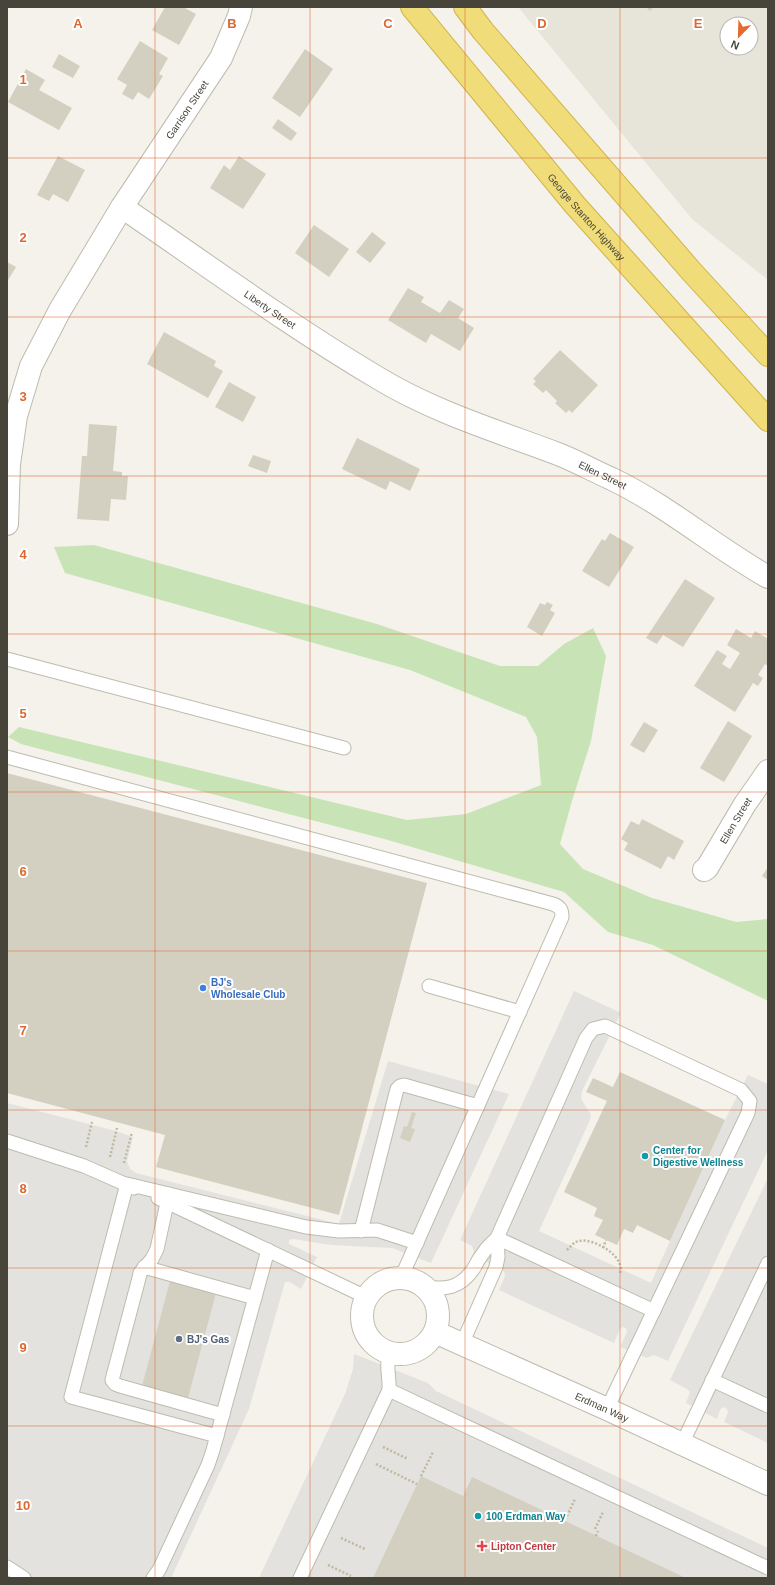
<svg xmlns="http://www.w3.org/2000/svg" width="775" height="1585" font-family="Helvetica,sans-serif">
<rect width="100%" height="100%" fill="#f4f2ea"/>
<path fill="#e7e5d9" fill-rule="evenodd" d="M 518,7 L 768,7 L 768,280 L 692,219 ZM 727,24 L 751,24 L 751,48 L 727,48 Z"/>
<path fill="#c8e4b7" d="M 94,545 L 377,624 L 500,666 L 538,666 L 564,644 L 593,628 L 606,656 L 591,741 L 572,801 L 560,844 L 583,869 L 652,898 L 736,922 L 768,919 L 768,1001 L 653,945 L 608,932 L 564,892 L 388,840 L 21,744 L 8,737 L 19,727 L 407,820 L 466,814 L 541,785 L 537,737 L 526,717 L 410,670 L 65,573 L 54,547 Z"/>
<g fill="#e3e2de">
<path d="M 574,991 L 621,1013 L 582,1091 L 581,1099 L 591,1115 L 590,1120 L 539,1231 L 651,1283 L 725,1120 L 748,1075 L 768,1084 L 768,1150 L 668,1361 L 654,1355 L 647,1358 L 620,1347 L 627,1332 L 626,1328 L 623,1327 L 620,1329 L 614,1343 L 499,1290 L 505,1276 L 504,1271 L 502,1270 L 498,1274 L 487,1269 L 489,1264 L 488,1262 L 485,1261 L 481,1266 L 471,1258 L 474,1252 L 472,1246 L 460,1240 Z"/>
<path d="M 388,1061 L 509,1094 L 431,1263 L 392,1248 L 331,1245 L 293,1239 L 289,1240 L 289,1244 L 317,1257 L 301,1289 L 290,1282 L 285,1282 L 249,1409 L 171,1578 L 7,1578 L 7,1103 L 116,1131 L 133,1137 L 127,1161 L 130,1169 L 136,1173 L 339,1224 Z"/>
<path d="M 768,1178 L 768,1443 L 724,1422 L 728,1412 L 726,1408 L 723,1407 L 720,1410 L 717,1419 L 686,1403 L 690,1392 L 687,1389 L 670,1380 Z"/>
<path d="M 354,1354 L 428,1383 L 436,1391 L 768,1548 L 768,1578 L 259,1578 L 345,1394 L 353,1369 Z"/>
</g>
<g fill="#d4d0c1">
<path d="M 165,7 L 183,7 L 196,14 L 179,45 L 152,30 Z"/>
<path d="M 646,7 L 654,7 L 650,11 Z"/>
<path d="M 140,41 L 168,58 L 159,74 L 163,76 L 149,99 L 138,92 L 133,100 L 122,94 L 127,85 L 117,79 Z"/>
<path d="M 305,49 L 333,69 L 300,117 L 272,98 Z"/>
<path d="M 59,54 L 80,66 L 73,78 L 52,67 Z"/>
<path d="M 26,69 L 45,80 L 39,90 L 72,108 L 59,130 L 8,102 Z"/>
<path d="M 278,119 L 297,133 L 291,141 L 272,128 Z"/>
<path d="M 58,156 L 85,170 L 68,202 L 53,194 L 49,201 L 37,195 Z"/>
<path d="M 239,156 L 266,174 L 243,209 L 210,188 L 224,165 L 230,170 Z"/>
<path d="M 314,225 L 349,249 L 329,277 L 295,253 Z"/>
<path d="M 372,232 L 386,243 L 370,263 L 356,252 Z"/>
<path d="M 7,262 L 16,267 L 7,282 Z"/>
<path d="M 408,288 L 424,297 L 421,302 L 440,313 L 449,300 L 464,309 L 458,318 L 474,328 L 460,351 L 431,334 L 426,343 L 388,320 Z"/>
<path d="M 164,332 L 216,361 L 214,366 L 223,371 L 208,398 L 147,364 Z"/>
<path d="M 560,350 L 598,385 L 572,413 L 569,410 L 566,413 L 555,403 L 557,401 L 546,390 L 543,393 L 533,384 L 536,381 L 533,379 Z"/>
<path d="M 229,382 L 256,397 L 243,422 L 215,407 Z"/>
<path d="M 89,424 L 117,426 L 113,471 L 122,472 L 122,476 L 128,476 L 126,500 L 111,499 L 109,521 L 77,519 L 82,456 L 87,456 Z"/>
<path d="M 357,438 L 420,469 L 410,491 L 390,481 L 386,490 L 342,469 Z"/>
<path d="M 253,455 L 271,461 L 267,473 L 248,466 Z"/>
<path d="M 610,533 L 634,547 L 609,587 L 582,571 L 602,539 L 605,541 Z"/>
<path d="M 685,579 L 715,598 L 683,647 L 663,635 L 657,644 L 646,638 Z"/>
<path d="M 547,602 L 553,605 L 550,610 L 555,613 L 542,636 L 527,627 L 540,603 L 545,605 Z"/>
<path d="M 736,629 L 751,638 L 755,631 L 768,639 L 768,666 L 765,664 L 758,675 L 763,678 L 758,686 L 753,683 L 735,712 L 694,686 L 717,650 L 727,656 L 722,664 L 730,669 L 740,653 L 727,645 Z"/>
<path d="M 728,721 L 752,736 L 724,782 L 700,768 Z"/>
<path d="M 644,722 L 658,730 L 644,753 L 630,745 Z"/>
<path d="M 7,773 L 427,883 L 339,1215 L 156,1167 L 165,1135 L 7,1093 Z"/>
<path d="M 642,819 L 684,841 L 674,860 L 668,856 L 661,869 L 624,850 L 628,843 L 621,839 L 631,821 L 639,825 Z"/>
<path d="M 768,867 L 768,880 L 762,876 Z"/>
<path d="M 620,1072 L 725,1120 L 670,1241 L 637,1225 L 633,1233 L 624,1229 L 617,1245 L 595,1235 L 603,1220 L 594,1216 L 597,1208 L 564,1192 L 607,1101 L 586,1092 L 593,1078 L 613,1087 Z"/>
<path d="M 412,1112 L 416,1113 L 411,1128 L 415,1129 L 410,1142 L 400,1138 L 404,1126 L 407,1127 Z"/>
<path d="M 170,1281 L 216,1293 L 188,1398 L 142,1386 Z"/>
<path d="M 421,1476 L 463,1496 L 472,1477 L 686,1578 L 373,1578 Z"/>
</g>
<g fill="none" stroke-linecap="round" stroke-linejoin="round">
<g stroke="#bebbae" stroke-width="15">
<g id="service">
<path d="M 7,659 L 344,748"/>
<path d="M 7,757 L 553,904 C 560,907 562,909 562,917 L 401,1278"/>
<path d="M 429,986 L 520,1012"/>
<path d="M 7,1141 L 84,1166 L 134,1188"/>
<path d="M 169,1194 L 157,1249 L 152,1259 L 140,1273 L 139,1278 L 112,1380 L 115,1384 L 120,1386 L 223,1415"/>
<path d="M 158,1198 L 366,1297"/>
<path d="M 361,1231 L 397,1089 L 400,1086 L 404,1085 L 478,1106"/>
<path d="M 497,1238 L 654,1311"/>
<path d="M 144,1267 L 255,1298"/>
<path d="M 422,1286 C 445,1291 461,1288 474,1268 C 477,1262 480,1257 484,1252 C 487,1247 492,1243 497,1238 L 586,1038 L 593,1029 L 605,1026 L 741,1090 L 750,1101 L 748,1113 L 607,1409"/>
<path d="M 462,1344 L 496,1267 L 498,1257 L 497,1238"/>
<path d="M 712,1380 L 768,1406"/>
<path d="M 389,1390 L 768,1568"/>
<path d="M 217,1436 L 71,1397 L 127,1184 L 306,1227 L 339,1231 L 377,1230 L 417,1243"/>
<path d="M 682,1444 L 768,1263"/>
<path d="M 7,1567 L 24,1578"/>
<path d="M 153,1578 L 159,1570 L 208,1465 L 213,1450 L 268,1250"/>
<path d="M 300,1578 L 389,1390 C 390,1375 385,1368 390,1353"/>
</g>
</g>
<g stroke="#bebbae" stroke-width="24">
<g id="minor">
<path id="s1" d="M 122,207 C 207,265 290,326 378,378 C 434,412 497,431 558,454 C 576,461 594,471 612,479 C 668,506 715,547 768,577"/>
<path id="s2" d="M 7,524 L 9,464 L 16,416 L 31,366 L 60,310 L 122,207 L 221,58 L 239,16 L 241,7"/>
<path id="s3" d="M 704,870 L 707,868 L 745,804 L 768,771"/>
<circle cx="400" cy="1316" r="38"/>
<path id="s4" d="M 435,1332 L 607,1409 L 768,1484"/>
</g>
</g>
<g stroke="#cfb449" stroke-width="24">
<g id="motorway">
<path id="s5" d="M 412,7 L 575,205 L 768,420"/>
<path d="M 465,7 L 483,31 L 691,271 L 768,355"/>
</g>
</g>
<g stroke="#bfb9a0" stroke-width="2.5" stroke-dasharray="2 2" stroke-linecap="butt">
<path d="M 86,1147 L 92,1122"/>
<path d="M 110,1157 L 117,1128"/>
<path d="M 124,1163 L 132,1132"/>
<path d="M 603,1248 L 606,1240"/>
<path d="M 567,1250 L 575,1242 C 579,1241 583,1240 587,1241 C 601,1243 625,1258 620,1273"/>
<path d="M 383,1447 L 408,1459"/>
<path d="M 376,1464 L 417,1484"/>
<path d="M 421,1476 L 433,1452"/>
<path d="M 567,1516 L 575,1499"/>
<path d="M 595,1529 L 603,1512"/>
<path d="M 596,1536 L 598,1531"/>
<path d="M 341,1538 L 365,1549"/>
<path d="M 328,1565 L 351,1576"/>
</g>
<use href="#service" stroke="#fff" stroke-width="13"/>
<use href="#minor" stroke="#fff" stroke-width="22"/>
<use href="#motorway" stroke="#f0dd79" stroke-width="22"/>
</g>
<path fill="none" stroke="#dd6830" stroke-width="1" stroke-opacity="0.55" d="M 155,7 L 155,1578M 310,7 L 310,1578M 465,7 L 465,1578M 620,7 L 620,1578M 7,158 L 768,158M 7,317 L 768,317M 7,476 L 768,476M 7,634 L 768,634M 7,792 L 768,792M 7,951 L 768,951M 7,1110 L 768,1110M 7,1268 L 768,1268M 7,1426 L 768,1426"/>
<circle fill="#3f7fe0" stroke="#fff" stroke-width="1.5" cx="203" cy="988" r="4"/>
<g fill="#0f9aa8" stroke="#fff" stroke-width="1.5">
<circle cx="645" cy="1156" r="4"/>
<circle cx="478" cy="1516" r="4"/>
</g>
<circle fill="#5c6f8a" stroke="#fff" stroke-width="1.5" cx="179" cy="1339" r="4"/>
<path fill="#e0444e" stroke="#fff" stroke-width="1.5" d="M480 1540h4v4h4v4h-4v4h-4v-4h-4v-4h4z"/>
<g text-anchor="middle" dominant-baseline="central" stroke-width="4" stroke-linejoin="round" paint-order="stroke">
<g font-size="10" fill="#474439" stroke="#fff">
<text stroke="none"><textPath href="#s2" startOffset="461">Garrison Street</textPath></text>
<text stroke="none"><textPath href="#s5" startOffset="273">George Stanton Highway</textPath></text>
<text stroke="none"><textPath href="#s1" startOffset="180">Liberty Street</textPath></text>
<text stroke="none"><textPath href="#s1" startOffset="553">Ellen Street</textPath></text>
<text stroke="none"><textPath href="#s3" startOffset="59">Ellen Street</textPath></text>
<text stroke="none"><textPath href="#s4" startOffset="183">Erdman Way</textPath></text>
</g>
<g font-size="10" font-weight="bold" fill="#366cbe" stroke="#fff" text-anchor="start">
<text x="211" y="982">BJ's<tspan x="211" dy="12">Wholesale Club</tspan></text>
</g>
<g font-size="10" font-weight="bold" fill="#0d838f" stroke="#fff" text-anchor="start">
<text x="653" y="1150">Center for<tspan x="653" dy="12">Digestive Wellness</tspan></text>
<text x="486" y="1516">100 Erdman Way</text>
</g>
<g font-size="10" font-weight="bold" fill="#4e5e75" stroke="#fff" text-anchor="start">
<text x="187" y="1339">BJ's Gas</text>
</g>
<g font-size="10" font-weight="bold" fill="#be3a42" stroke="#fff" text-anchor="start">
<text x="491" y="1546">Lipton Center</text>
</g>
</g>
<g font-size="13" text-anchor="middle" font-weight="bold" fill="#dd6830" stroke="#fff" stroke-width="4" stroke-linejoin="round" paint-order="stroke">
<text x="78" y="28">A</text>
<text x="232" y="28">B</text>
<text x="388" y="28">C</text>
<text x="542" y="28">D</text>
<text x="698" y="28">E</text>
<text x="23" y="84">1</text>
<text x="23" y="242">2</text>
<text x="23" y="401">3</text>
<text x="23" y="559">4</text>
<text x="23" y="718">5</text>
<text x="23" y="876">6</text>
<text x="23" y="1035">7</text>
<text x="23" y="1193">8</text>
<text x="23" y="1352">9</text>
<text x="23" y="1510">10</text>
</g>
<rect width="775" height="1585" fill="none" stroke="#474439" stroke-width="16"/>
<g transform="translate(739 36) rotate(203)"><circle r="19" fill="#ffffff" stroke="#b5b4b0"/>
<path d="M0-3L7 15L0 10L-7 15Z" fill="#e56a30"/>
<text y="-6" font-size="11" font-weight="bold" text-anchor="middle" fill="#474439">N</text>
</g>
</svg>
